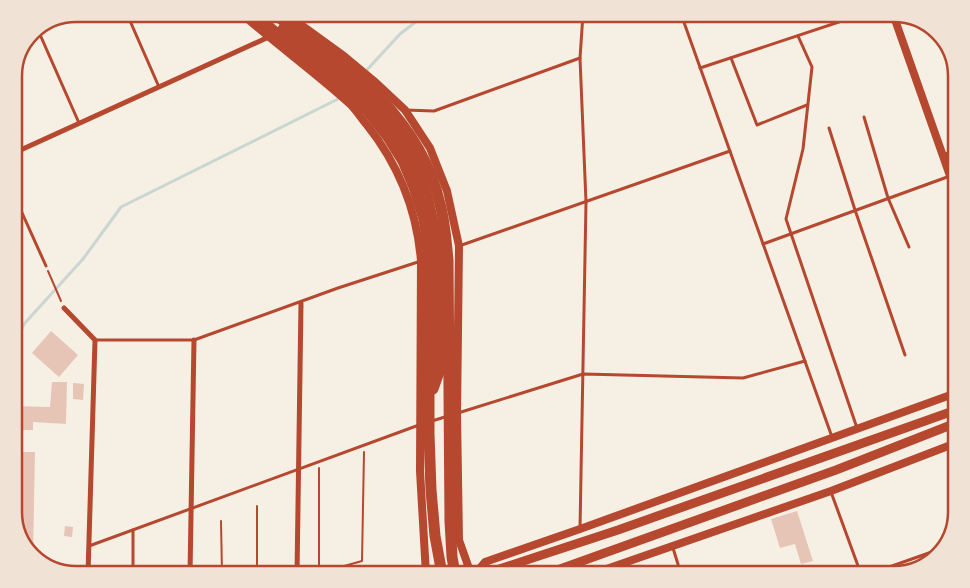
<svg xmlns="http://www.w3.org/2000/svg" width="970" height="588" font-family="Manrope,sans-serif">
<rect width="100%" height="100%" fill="#f6efe4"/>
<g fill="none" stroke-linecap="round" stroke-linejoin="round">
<g stroke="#c9d6d2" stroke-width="3">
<path d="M 365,72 L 400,34 L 426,14"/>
<path d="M 14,348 L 24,324 L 83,259 L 121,207 L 342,97"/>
</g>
</g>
<g fill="#e6c5b7">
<path d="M 51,331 L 78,355 L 59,377 L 32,353 Z"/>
<path d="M 52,382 L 67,382 L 66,424 L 33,422 L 33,430 L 14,430 L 14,406 L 50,407 Z"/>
<path d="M 73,383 L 84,384 L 83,400 L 73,399 Z"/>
<path d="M 14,452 L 35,452 L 33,554 L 22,543 L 14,516 Z"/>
<path d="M 797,511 L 813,561 L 801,564 L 795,544 L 780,548 L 771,519 Z"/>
<path d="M 65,526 L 73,527 L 72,537 L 64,536 Z"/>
</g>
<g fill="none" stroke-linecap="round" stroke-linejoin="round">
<g stroke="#b5482f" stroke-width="2">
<path d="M 48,271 L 61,301"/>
<path d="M 319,468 L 319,573 L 362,561 L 364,452"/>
<path d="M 257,506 L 257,574"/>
<path d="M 221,521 L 222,574"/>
</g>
<g stroke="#b5482f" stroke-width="3">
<path d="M 127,14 L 159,87"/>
<path d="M 681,14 L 832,437"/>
<path d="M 38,30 L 79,123"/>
<path d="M 798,36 L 812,67 L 803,149 L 786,219 L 857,428"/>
<path d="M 731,58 L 757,125 L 807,105"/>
<path d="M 700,68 L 863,14"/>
<path d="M 405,110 L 434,111 L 580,58"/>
<path d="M 864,117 L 888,198 L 909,247"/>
<path d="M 829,128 L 855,210 L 905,355"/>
<path d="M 943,155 L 956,150"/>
<path d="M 14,195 L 46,266"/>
<path d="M 763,244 L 950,176"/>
<path d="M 459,246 L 730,151"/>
<path d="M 95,340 L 194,340 L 338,288 L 421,261"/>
<path d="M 458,413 L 583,374 L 743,378 L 805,361"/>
<path d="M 432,421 L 448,416"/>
<path d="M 831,492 L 861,574"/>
<path d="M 580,529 L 586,202 L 580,58 L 583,14"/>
<path d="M 133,530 L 133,574"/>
<path d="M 89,546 L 419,425"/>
<path d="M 673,548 L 681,574"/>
<path d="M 875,572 L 943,548"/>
<path d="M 867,574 L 875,572 L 875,574"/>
</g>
<g stroke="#b5482f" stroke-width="5">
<path d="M 14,153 L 271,36"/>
<path d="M 64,308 L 95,340 L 88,574"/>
<path d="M 190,574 L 194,340"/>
<path d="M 297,574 L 301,303"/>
</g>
<g stroke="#b5482f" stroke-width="8">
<path d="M 242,14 C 277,45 316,73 350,104 C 356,110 361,118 367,125 C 398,164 417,211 421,261 L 420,471 L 426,574"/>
<path d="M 286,14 L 344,56 L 374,81 L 405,110 L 430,148 L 447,191 L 459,246 L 457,414 L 459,540 L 471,574"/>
<path d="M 893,14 L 956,193"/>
<path d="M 282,28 L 304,45"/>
<path d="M 475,574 L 485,562 L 580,529 L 956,393"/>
<path d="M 592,574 L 831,491 L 956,443"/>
</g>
<g stroke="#b5482f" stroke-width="9">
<path d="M 484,574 L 618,530 L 956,410"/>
<path d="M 546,574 L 836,470 L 956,423"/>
</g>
<g stroke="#b5482f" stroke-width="11">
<path d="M 253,14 L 343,87 L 367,110 L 388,137 L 403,161 L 414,187 L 424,219 L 429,252 L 429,434 L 431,490 L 435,536 L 442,574"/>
<path d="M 274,14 C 345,65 419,113 440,204 C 445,222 446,241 448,260 L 450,521 L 452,557 L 455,574"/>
<path d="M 300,43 L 367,96 L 381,111 L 408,150 L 419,172 L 427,196 L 437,239 L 439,293 L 439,372 L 433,389"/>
</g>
</g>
<path d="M0 0H970V588H0ZM76 22H894A54 54 0 0 1 948 76V512A54 54 0 0 1 894 566H76A54 54 0 0 1 22 512V76A54 54 0 0 1 76 22Z" fill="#f1e2d6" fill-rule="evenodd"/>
<path fill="none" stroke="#b5482f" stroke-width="2.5" d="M76 22H894A54 54 0 0 1 948 76V512A54 54 0 0 1 894 566H76A54 54 0 0 1 22 512V76A54 54 0 0 1 76 22Z"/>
</svg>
